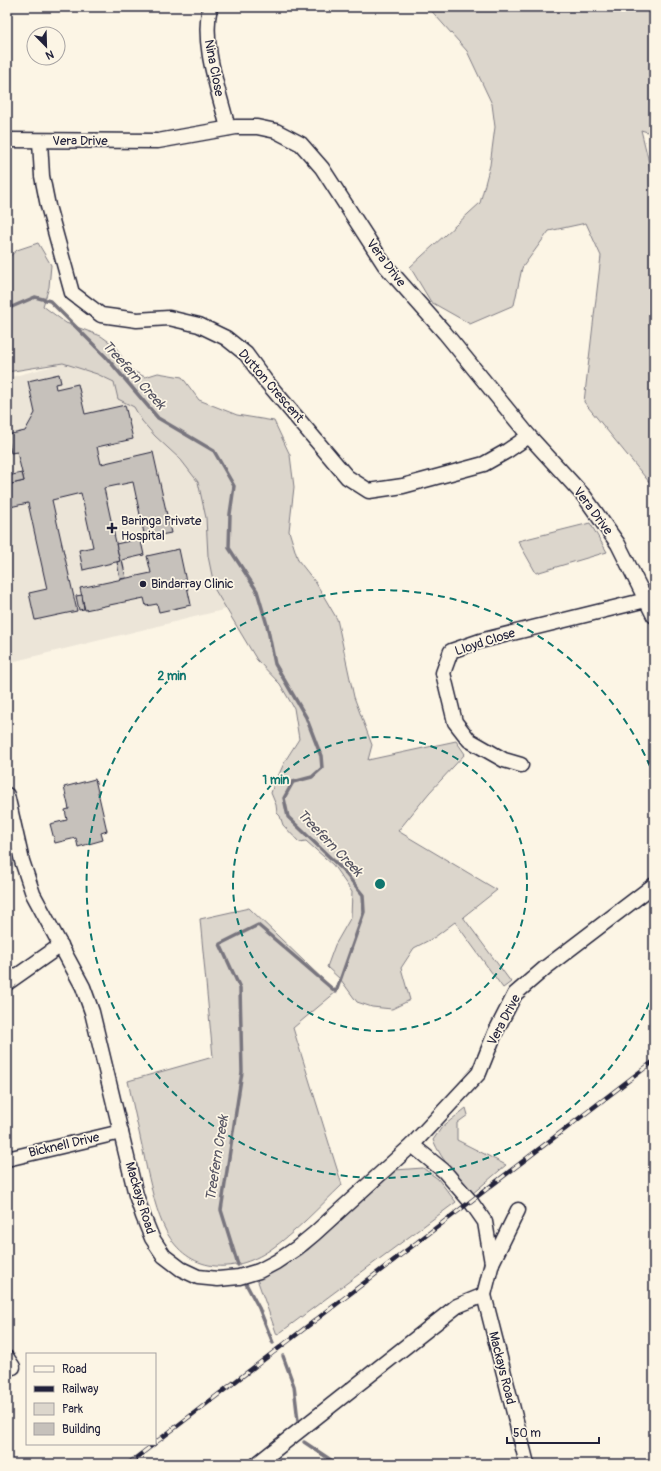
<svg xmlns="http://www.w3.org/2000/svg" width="661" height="1471" font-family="Pangolin,sans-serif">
<rect width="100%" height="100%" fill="#fcf5e5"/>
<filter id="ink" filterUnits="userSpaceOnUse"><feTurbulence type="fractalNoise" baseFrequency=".025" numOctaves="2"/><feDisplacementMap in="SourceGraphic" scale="8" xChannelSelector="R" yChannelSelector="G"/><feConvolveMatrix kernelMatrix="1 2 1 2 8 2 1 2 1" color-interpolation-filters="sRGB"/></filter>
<g filter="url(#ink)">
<path fill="#ece5d8" d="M 103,353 L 199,448 L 235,607 L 7,663 L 7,378 Z"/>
<g fill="#dcd6cc" stroke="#7f7c84">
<path d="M 428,7 L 654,7 L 654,134 L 641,130 L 654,183 L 654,488 L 584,402 L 601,256 L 586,223 L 549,231 L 522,268 L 514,305 L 470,324 L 431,302 L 410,267 L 480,203 L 490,165 L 495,127 L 492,104 L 467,51 Z"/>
<path d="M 38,243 L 51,265 L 49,287 L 43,306 L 66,323 L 101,336 L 115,346 L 129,369 L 145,377 L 158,373 L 182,377 L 199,400 L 237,415 L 274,421 L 290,455 L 294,487 L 289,531 L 298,560 L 316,583 L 337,619 L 354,697 L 372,745 L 368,760 L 456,741 L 465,754 L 429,793 L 398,831 L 497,890 L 463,917 L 511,982 L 503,988 L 455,922 L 435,937 L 414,948 L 401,968 L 410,1000 L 392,1009 L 372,1007 L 357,1002 L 341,980 L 327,967 L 335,945 L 351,917 L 352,892 L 333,865 L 306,841 L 299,842 L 283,825 L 280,816 L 277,813 L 276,805 L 271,793 L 273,787 L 273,781 L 276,781 L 285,761 L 299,739 L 294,708 L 280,684 L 257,660 L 215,590 L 208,556 L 206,518 L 198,482 L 181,460 L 155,436 L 142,421 L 134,407 L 118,399 L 114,382 L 97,374 L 63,363 L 7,372 L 7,259 L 17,250 Z"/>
<path d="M 590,523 L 607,552 L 536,573 L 518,541 Z"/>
<path d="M 249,908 L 336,992 L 293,1028 L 342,1185 C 319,1207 296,1232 270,1250 C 233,1275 188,1273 166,1231 C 156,1212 152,1190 147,1170 C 141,1140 134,1110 128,1081 L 213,1057 L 200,919 Z"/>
<path d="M 466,1108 L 468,1115 L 457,1123 L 457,1140 L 506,1165 L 472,1194 C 457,1177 442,1161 433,1140 L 442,1127 Z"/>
<path d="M 423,1168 L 438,1179 L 456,1202 L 277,1335 L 257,1279 L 308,1250 L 395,1170 Z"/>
</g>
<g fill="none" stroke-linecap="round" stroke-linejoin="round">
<g stroke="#78757e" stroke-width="3.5">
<path d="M 7,309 L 35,297 L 50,301 L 106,357 L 158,418 L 214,451 L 234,486 L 230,514 L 229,548 L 257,591 L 267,625 L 275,664 L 306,717 L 321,756 L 322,768 L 312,777 L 293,782 L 284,798 L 288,817 L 342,869 L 363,895 L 364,912 L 336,992 L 258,925 L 220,944 L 240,988 L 242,1072 L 221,1210 L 238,1265"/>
<path d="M 245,1282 L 259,1308 L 273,1343"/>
<path d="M 283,1356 L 294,1386 L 298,1421"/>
<path d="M 304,1442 L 337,1464"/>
</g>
</g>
<g fill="#c6c1bb" stroke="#22223b">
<path d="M 59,374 L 61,383 L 55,384 L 56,389 L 78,384 L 85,414 L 125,405 L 133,439 L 97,447 L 101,464 L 153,452 L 171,533 L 145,538 L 133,482 L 104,488 L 120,561 L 83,570 L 79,550 L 93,547 L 81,493 L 52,500 L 77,611 L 35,620 L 29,593 L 47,589 L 28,503 L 10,507 L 7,496 L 7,485 L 24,481 L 17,452 L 11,453 L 7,435 L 25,431 L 35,413 L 28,381 Z"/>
<path d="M 22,473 L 24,481 L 7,485 L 7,476 Z"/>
<path d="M 140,537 L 144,555 L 122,560 L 126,578 L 120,579 L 117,562 L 120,561 L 116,544 L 134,540 L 133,538 Z"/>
<path d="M 179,549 L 191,605 L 159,612 L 157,604 L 146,606 L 144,598 L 85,610 L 80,588 L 151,573 L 147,556 Z"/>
<path d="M 82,595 L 84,609 L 79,610 L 76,596 Z"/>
<path d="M 95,779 L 107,831 L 101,833 L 103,840 L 78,847 L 76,838 L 55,843 L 50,824 L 67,820 L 65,810 L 69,809 L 64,787 Z"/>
</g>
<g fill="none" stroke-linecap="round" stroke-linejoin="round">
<g stroke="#22223b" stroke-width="17">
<g id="minor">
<path d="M 210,7 C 201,45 219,91 228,128"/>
<path d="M 7,140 L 158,141 L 236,127 L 257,127 L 276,131 L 301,144 L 322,168 L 384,264 L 445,333 L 529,436 L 584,496 L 618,544 L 654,616"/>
<path d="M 40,141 L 42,176 L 48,206 L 72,293 L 101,315 L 137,320 L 169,318 L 199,325 L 226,338 L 246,354 L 265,380 L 347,477 L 369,491 L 403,486 L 484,464 L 507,451 L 529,436"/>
<path d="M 521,765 L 504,760 L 469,740 L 455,722 L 443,673 L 451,651 L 480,641 L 646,600"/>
<path d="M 7,795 L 22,861 L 33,894 L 83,987 L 92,1012 L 136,1195 L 143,1216 L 152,1238 L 164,1256 L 181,1269 L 198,1277 L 218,1279 L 239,1277 L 259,1271 L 276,1262 L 297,1248 L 314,1234 L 412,1145 L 479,1073 L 495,1033 L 515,994 L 545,968 L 654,885"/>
<path d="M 7,983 L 61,945"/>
<path d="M 412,1145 L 444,1171 L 471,1202 L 485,1222 L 492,1263 L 484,1295 L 527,1464"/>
<path d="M 7,1159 L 121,1132"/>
<path d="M 492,1263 L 518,1210"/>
<path d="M 7,1358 L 13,1367"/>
<path d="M 257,1464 L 457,1306 L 484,1295"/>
</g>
</g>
<use href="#minor" stroke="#fcf5e5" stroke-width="14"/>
<g stroke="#22223b" stroke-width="4.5">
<g id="rail">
<path d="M 155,1443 L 654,1061"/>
<path d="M 128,1464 L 154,1444"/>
</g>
</g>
<use href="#rail" stroke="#fcf5e5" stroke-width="3" stroke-dasharray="9" stroke-linecap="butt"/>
</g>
</g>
<g fill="none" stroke="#0f766e" stroke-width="2" stroke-dasharray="7 5">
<circle cx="380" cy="884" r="147"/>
<path d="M654 992A294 294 0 1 1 654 776"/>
</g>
<g fill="#22223b" stroke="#fcf5e5" stroke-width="1.5">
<path d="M110 522h4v4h4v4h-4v4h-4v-4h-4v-4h4z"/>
<circle cx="143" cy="584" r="4"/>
</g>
<g text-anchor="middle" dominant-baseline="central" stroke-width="3.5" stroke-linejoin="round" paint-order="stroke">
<g font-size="13" fill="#22223b" stroke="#fcf5e5">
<text transform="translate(214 68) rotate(79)">Nina Close</text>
<text x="80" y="141">Vera Drive</text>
<text transform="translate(386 263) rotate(53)">Vera Drive</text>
<text transform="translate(271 386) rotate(49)">Dutton Crescent</text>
<text transform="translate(593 511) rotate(53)">Vera Drive</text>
<text transform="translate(485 642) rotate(-18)">Lloyd Close</text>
<text transform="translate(504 1020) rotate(-62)">Vera Drive</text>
<text transform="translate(64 1145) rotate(-13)">Bicknell Drive</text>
<text transform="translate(140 1198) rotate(73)">Mackays Road</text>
<text transform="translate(502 1368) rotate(76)">Mackays Road</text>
</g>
<g font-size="13" fill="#22223b" stroke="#fcf5e5" text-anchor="start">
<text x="121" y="521">Baringa Private<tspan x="121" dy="15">Hospital</tspan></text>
<text x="151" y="584">Bindarray Clinic</text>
</g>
<g font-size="14" font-style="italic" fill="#545362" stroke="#fcf5e5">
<text transform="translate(134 375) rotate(48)">Treefern Creek</text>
<text transform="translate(330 843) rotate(46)">Treefern Creek</text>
<text transform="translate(217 1158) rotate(-81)">Treefern Creek</text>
</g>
</g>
<circle cx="380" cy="884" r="6" fill="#0f766e" stroke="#fcf5e5" stroke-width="2"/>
<g font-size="12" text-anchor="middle" font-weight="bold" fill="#0f766e" stroke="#fcf5e5" stroke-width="3.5" stroke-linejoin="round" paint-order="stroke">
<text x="172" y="680">2 min</text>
<text x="276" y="784">1 min</text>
</g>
<rect width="661" height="1471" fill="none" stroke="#fcf5e5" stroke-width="24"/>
<rect x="12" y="12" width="637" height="1447" fill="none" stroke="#22223b" stroke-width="1.5" filter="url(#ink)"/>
<rect x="26" y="1353" width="130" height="92" fill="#fcf5e5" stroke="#a5a1a1"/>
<rect x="34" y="1366" width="20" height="6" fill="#fcf5e5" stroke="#a5a1a1"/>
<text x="62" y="1373" font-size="12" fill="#22223b">Road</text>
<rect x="34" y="1386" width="20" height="6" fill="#22223b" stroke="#a5a1a1"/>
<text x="62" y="1393" font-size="12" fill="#22223b">Railway</text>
<rect x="34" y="1403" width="20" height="12" fill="#dcd6cc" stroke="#a5a1a1"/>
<text x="62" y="1413" font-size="12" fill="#22223b">Park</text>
<rect x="34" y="1423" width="20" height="12" fill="#c6c1bb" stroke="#a5a1a1"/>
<text x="62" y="1433" font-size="12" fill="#22223b">Building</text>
<g transform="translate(46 46) rotate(157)"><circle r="19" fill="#fcf5e5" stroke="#a5a1a1"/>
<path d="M0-3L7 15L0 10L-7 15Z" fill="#22223b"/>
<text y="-6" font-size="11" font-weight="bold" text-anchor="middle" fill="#22223b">N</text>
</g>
<path d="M507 1437v6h92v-6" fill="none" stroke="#22223b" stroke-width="2"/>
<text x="513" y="1437" font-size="12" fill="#22223b" stroke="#fcf5e5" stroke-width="3" paint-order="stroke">50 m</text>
</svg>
